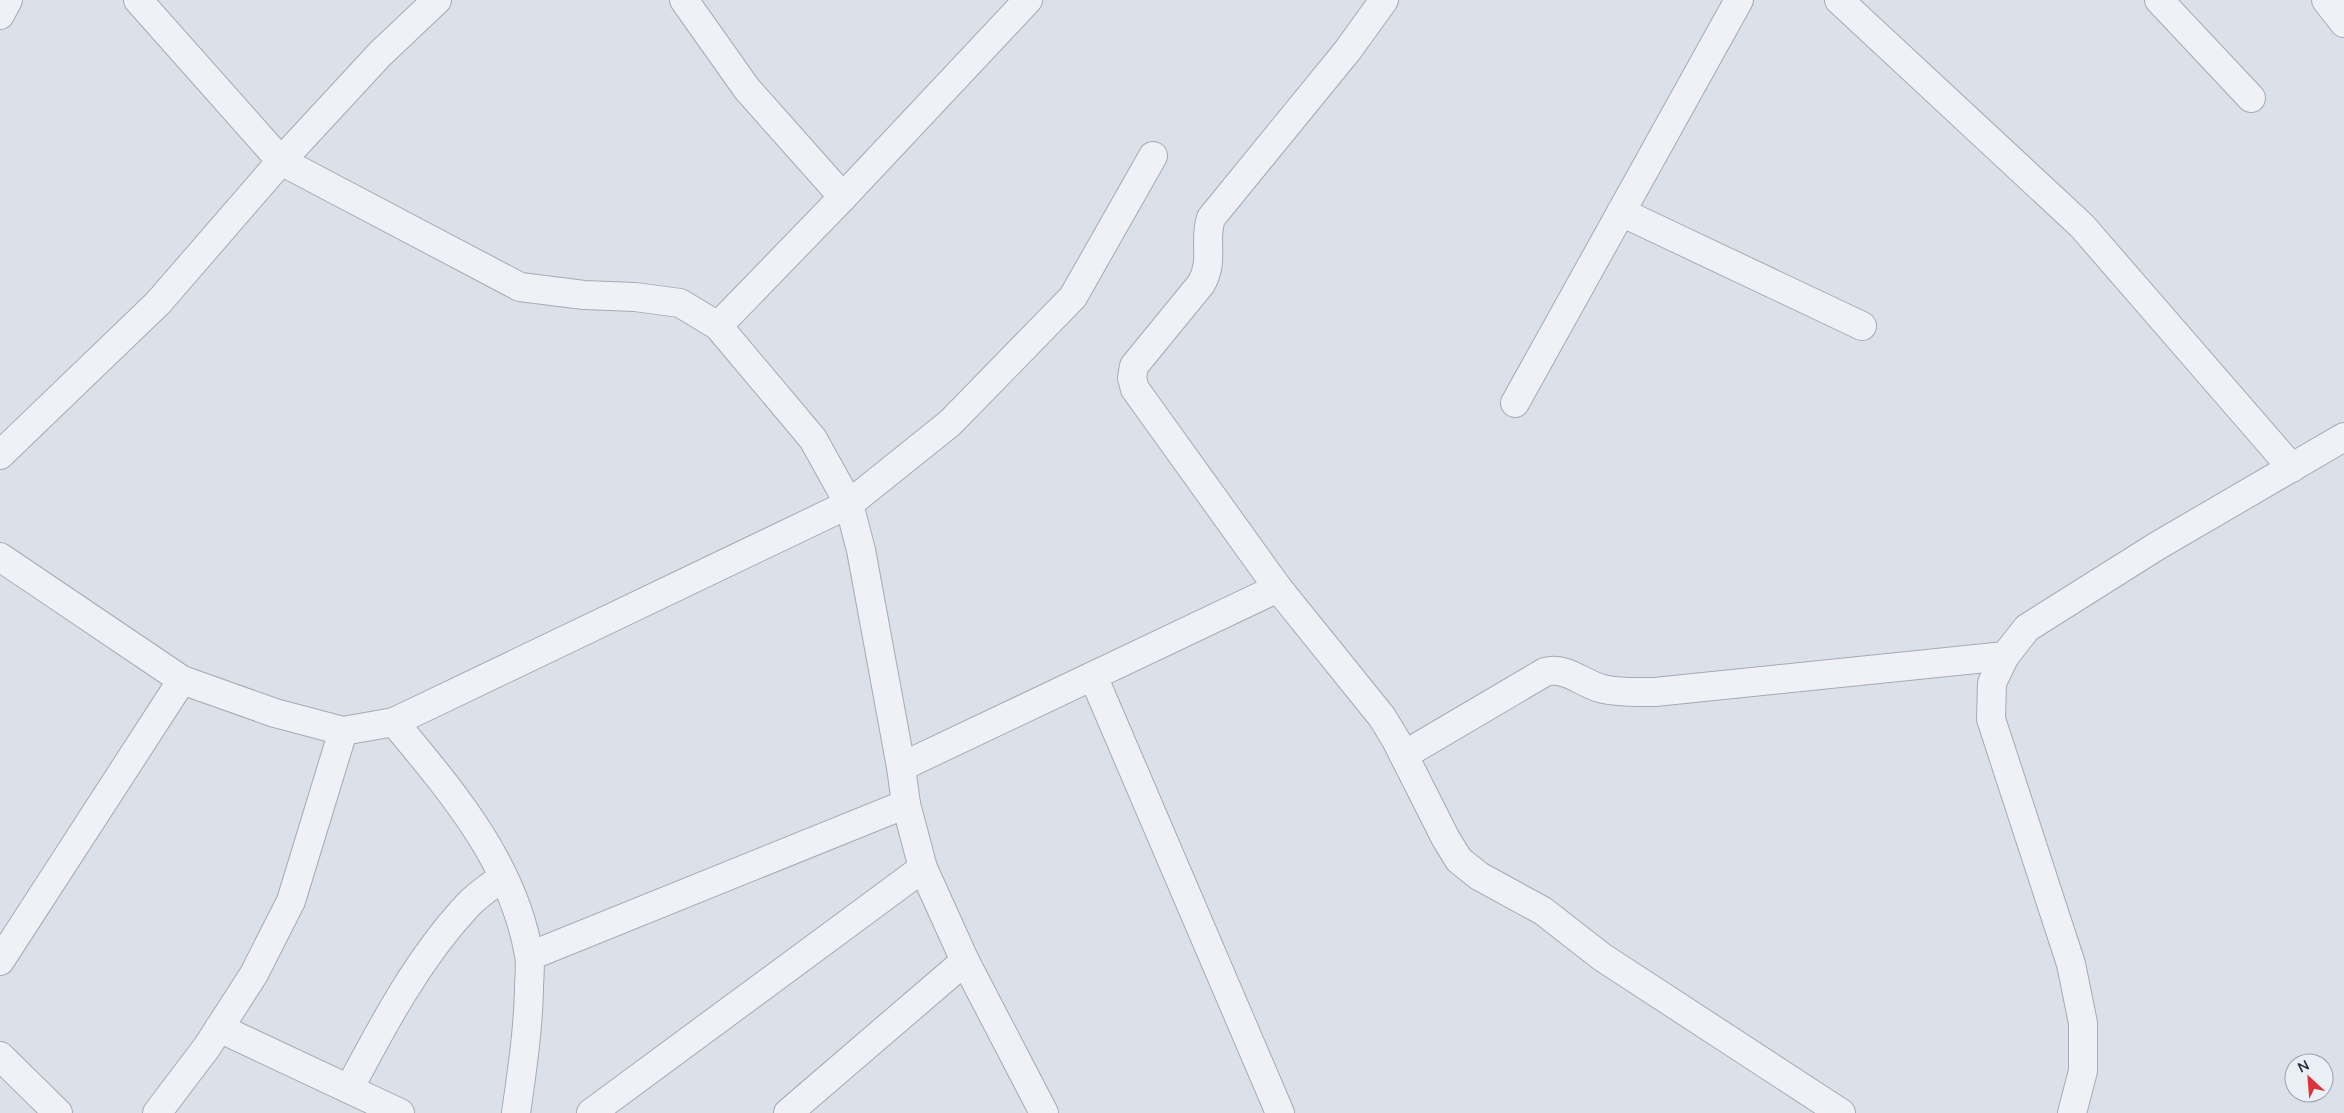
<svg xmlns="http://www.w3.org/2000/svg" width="2344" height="1113" font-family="Mulish,sans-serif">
<rect width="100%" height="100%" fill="#dce0e8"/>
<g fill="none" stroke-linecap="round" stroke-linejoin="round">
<g stroke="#a5aab6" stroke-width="30">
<g id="street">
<path d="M 138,0 L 281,161 L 520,287 L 584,295 L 635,297 L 680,303 L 718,326 L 813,439 L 849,504 L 861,550 L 901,767 L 906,804 L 923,868 L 965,961 L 1044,1113"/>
<path d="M 684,0 L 747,89 L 843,197"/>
<path d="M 1384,0 L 1348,50 L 1211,218 C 1203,242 1215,260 1201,284 L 1134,366 L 1132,378 L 1135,389 L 1278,588 L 1382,717 L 1396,740 L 1446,839 L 1459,860 L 1479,876 L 1543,911 L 1602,957 L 1841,1113"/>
<path d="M 1839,0 L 2082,226 L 2292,468"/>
<path d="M 2159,0 L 2251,98"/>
<path d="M 2326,0 L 2344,23"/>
<path d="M 0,15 L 8,0"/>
<path d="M 1621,212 L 1862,326"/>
<path d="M 718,326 L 843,197 L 1028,0"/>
<path d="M 1515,403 L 1739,0"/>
<path d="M 0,455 L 158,303 L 281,161 L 380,54 L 437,0"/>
<path d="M 0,557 L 182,680 L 275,713 L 343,731 L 394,722 L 849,504 L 950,423 L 1073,297 L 1153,156"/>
<path d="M 1093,676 L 1280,1113"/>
<path d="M 394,722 C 452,792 513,862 529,955 C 531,966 529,978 529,989 C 528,1031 522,1071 516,1113"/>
<path d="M 1404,755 L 1545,672 C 1567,666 1582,684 1603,689 C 1620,693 1638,692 1655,692 L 2005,656"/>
<path d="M 901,767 L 1278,588"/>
<path d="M 530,956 L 906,804"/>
<path d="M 0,961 L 182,680"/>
<path d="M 219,1028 L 400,1113"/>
<path d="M 0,1056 L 58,1113"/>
<path d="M 349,1089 C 383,1025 417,960 467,906 C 477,895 491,886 503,877"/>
<path d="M 157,1113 L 207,1047 L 254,974 L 291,901 L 343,731"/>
<path d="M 591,1113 L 923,868"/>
<path d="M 788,1113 L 965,961"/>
<path d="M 2072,1113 L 2083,1071 L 2083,1023 L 2071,964 L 1991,719 L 1992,683 L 2005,656 L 2027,628 L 2157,546 L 2344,437"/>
</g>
</g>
<use href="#street" stroke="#eff1f6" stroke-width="28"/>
</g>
<g transform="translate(2309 1078) rotate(334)"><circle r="24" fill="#ebeff6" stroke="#9ba1ad"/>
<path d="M0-4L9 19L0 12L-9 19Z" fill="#dd323c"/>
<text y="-8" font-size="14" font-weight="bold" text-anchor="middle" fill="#242c40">N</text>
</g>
</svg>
